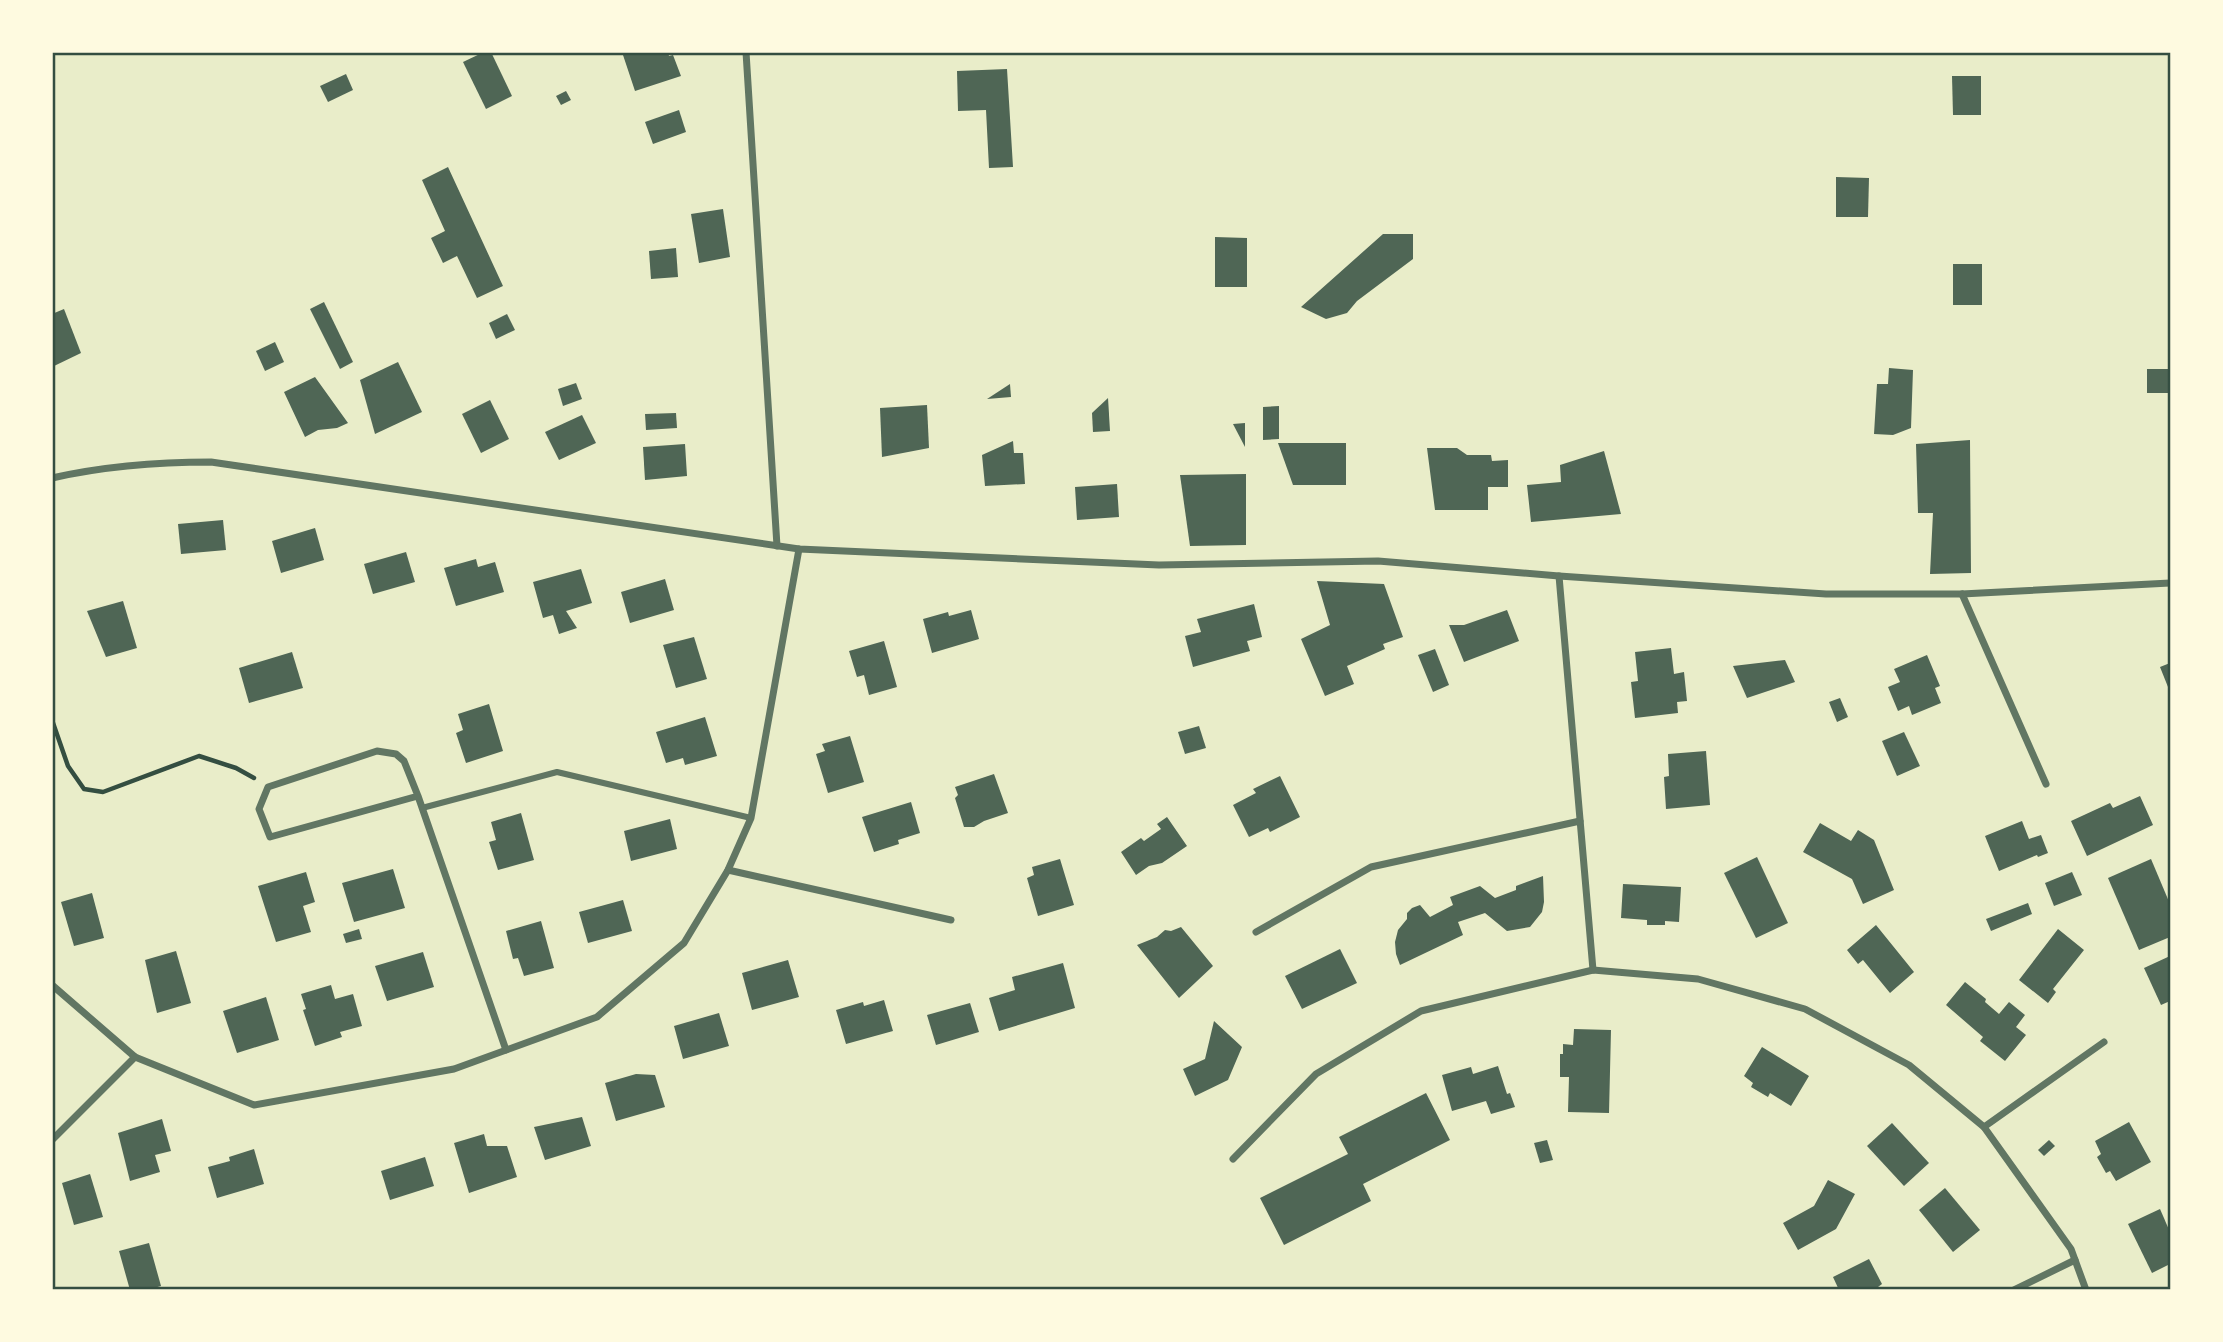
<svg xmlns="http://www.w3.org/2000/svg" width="2223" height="1342" font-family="Overpass,sans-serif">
<rect width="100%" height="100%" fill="#e9edc9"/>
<g fill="#4f6655">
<path d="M 484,52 L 491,52 L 512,96 L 486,109 L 463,62 Z"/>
<path d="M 622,52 L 668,52 L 669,56 L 673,55 L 681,76 L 635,91 Z"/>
<path d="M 1007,69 L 1013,167 L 989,168 L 986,110 L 958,111 L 957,71 Z"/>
<path d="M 346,74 L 353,90 L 328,102 L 320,86 Z"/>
<path d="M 1952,76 L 1981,76 L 1981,115 L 1953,115 Z"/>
<path d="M 566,91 L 571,100 L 561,105 L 556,96 Z"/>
<path d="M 679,110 L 686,132 L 653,144 L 645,122 Z"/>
<path d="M 448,167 L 503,286 L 477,298 L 457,256 L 443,263 L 431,238 L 445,231 L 422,180 Z"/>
<path d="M 1836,177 L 1869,178 L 1868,217 L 1836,217 Z"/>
<path d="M 723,209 L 730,257 L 699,263 L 691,214 Z"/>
<path d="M 1383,234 L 1413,234 L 1413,259 L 1357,301 L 1347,313 L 1326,319 L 1301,307 Z"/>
<path d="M 1215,237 L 1247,238 L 1247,287 L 1215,287 Z"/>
<path d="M 676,248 L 678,277 L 651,279 L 649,251 Z"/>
<rect x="1953" y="264" width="29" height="41"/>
<path d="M 324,302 L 353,362 L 340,369 L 310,309 Z"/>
<path d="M 64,309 L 81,353 L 52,367 L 52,314 Z"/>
<path d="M 507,314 L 515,330 L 496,339 L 489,323 Z"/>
<path d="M 275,342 L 284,362 L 265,371 L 256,351 Z"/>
<path d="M 398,362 L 422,412 L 375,434 L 360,380 Z"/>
<path d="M 1889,368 L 1913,370 L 1911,428 L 1893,435 L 1874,434 L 1877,384 L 1888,384 Z"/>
<rect x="2147" y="369" width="23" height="24"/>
<path d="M 315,377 L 348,423 L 337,428 L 318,430 L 305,437 L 284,392 Z"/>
<path d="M 576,383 L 582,399 L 563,406 L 558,389 Z"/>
<path d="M 1010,384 L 1011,397 L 987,399 Z"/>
<path d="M 1108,398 L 1110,431 L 1093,432 L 1092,413 Z"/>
<path d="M 490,400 L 509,439 L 481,453 L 462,414 Z"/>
<path d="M 927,405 L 929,448 L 882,457 L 880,408 Z"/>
<path d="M 1279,406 L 1279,439 L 1263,440 L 1263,407 Z"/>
<path d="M 676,413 L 677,428 L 646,430 L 645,414 Z"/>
<path d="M 582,415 L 596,443 L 559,460 L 545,432 Z"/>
<path d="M 1245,423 L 1245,447 L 1233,424 Z"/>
<path d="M 1970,440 L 1971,573 L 1930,574 L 1933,513 L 1918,513 L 1916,444 Z"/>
<path d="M 1013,441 L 1014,453 L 1023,453 L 1025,484 L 985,486 L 982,455 Z"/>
<path d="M 1278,443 L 1346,443 L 1346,485 L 1293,485 Z"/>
<path d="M 685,444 L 687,476 L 645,480 L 643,447 Z"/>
<path d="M 1427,448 L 1457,448 L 1467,455 L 1491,455 L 1492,461 L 1508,460 L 1508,487 L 1488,487 L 1488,510 L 1435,510 Z"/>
<path d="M 1604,451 L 1621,514 L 1531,522 L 1527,485 L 1561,482 L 1560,465 Z"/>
<path d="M 1246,474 L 1246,545 L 1190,546 L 1180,475 Z"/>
<path d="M 1117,484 L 1119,517 L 1077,520 L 1075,487 Z"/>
<path d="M 223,520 L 226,550 L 181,554 L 178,524 Z"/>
<path d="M 315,528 L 324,560 L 281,573 L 272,541 Z"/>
<path d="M 406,552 L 415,582 L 373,594 L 364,564 Z"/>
<path d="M 476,559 L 478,567 L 495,562 L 504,592 L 456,606 L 444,568 Z"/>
<path d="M 581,569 L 592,603 L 566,611 L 577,628 L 559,634 L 553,615 L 543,618 L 533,582 Z"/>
<path d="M 665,579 L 674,610 L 630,623 L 621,592 Z"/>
<path d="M 1317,581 L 1384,584 L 1403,637 L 1383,644 L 1385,649 L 1347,666 L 1354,684 L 1325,696 L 1301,639 L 1330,625 Z"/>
<path d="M 123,601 L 137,648 L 106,657 L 87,611 Z"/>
<path d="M 1254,604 L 1262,637 L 1247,641 L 1250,651 L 1193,667 L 1185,636 L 1201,632 L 1197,619 Z"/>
<path d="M 971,610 L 979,639 L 932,653 L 923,619 L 948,612 L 949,616 Z"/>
<path d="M 1507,610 L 1519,641 L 1464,662 L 1449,625 L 1464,625 Z"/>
<path d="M 694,637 L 707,679 L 676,688 L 663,645 Z"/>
<path d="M 884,641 L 897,687 L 869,695 L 864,675 L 857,677 L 849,651 Z"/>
<path d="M 1671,648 L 1674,674 L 1684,672 L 1687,701 L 1677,702 L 1678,713 L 1635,718 L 1631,682 L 1638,681 L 1635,652 Z"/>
<path d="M 1435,649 L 1449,685 L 1433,692 L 1418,655 Z"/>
<path d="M 292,652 L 303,688 L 249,703 L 239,668 Z"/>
<path d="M 1927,655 L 1940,686 L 1935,688 L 1941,703 L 1912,715 L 1909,706 L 1898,711 L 1888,687 L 1900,682 L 1894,669 Z"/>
<path d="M 1785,660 L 1795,682 L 1747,698 L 1733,666 Z"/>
<path d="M 2170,663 L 2170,692 L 2160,667 Z"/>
<path d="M 1840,698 L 1848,717 L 1837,722 L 1829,702 Z"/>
<path d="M 489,704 L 503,751 L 466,763 L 456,733 L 463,730 L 458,714 Z"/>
<path d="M 705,717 L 717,756 L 685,765 L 683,758 L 666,763 L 656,732 Z"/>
<path d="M 1199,726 L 1206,748 L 1185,754 L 1178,732 Z"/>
<path d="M 1904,732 L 1920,766 L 1897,776 L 1882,741 Z"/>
<path d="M 850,736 L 864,782 L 828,793 L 816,754 L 825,751 L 822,744 Z"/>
<path d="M 1706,751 L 1710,805 L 1666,809 L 1664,777 L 1669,776 L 1668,754 Z"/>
<path d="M 994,774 L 1008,813 L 984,821 L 974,827 L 964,827 L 955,798 L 958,795 L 955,787 Z"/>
<path d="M 1280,776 L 1300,817 L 1270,832 L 1268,828 L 1249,837 L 1233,805 L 1256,793 L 1253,789 Z"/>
<path d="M 2140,796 L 2153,825 L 2087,856 L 2071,821 L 2110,803 L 2113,808 Z"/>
<path d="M 911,802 L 920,833 L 898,840 L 899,844 L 874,852 L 862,817 Z"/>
<path d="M 521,813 L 534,860 L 498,870 L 489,842 L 496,840 L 491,822 Z"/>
<path d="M 1167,817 L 1187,846 L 1162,863 L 1149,866 L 1136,875 L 1121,852 L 1141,838 L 1144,841 L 1161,829 L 1157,824 Z"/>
<path d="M 670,819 L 677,849 L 631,861 L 624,831 Z"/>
<path d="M 2022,821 L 2029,839 L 2041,835 L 2048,853 L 2038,857 L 2037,855 L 1999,871 L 1985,836 Z"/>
<path d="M 1820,823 L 1851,841 L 1858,830 L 1874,840 L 1894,890 L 1863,904 L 1852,879 L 1803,852 Z"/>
<path d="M 1757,857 L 1788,923 L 1756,938 L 1724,873 Z"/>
<path d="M 1060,859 L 1074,905 L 1038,916 L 1027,878 L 1034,875 L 1032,867 Z"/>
<path d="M 2151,859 L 2170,904 L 2170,937 L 2139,950 L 2108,878 Z"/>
<path d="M 393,869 L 405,908 L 354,922 L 342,883 Z"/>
<path d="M 306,872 L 315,902 L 303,906 L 311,932 L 276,942 L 258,886 Z"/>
<path d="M 2072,872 L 2082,895 L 2054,906 L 2045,883 Z"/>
<path d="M 1543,876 L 1544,902 L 1542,912 L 1530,927 L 1507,931 L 1485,913 L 1458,922 L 1463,935 L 1400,965 L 1396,954 L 1395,942 L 1398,930 L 1407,919 L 1407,913 L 1412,908 L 1420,905 L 1430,917 L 1453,905 L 1450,897 L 1480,886 L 1495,898 L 1516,890 L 1516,886 Z"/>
<path d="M 1623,884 L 1681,887 L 1679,922 L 1665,921 L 1665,925 L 1647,925 L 1647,920 L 1621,918 Z"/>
<path d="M 92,893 L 104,938 L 74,946 L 61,902 Z"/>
<path d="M 623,900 L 632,931 L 588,943 L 579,912 Z"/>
<path d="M 2028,903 L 2032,914 L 1991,931 L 1986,919 Z"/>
<path d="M 541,921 L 554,968 L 524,976 L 518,958 L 513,959 L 506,931 Z"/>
<path d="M 1876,925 L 1914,972 L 1890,993 L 1863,960 L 1858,964 L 1847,950 Z"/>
<path d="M 1181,927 L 1213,966 L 1179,998 L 1137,945 L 1157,937 L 1165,930 L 1171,931 Z"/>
<path d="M 359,929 L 362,939 L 346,943 L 343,934 Z"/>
<path d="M 2058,929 L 2084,950 L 2053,989 L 2056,992 L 2048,1003 L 2019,980 Z"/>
<path d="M 1340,949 L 1357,983 L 1302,1009 L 1285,976 Z"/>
<path d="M 176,951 L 191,1003 L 157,1013 L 145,960 Z"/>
<path d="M 423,952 L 434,987 L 387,1001 L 375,966 Z"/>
<path d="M 2170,956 L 2170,1001 L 2161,1005 L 2144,968 Z"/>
<path d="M 788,960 L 799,997 L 752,1010 L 742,973 Z"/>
<path d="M 1063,963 L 1075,1008 L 999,1031 L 989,998 L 1015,990 L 1012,977 Z"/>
<path d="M 1965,982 L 1986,999 L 1985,1002 L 1999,1014 L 2009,1002 L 2025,1015 L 2016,1027 L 2026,1035 L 2005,1061 L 1980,1041 L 1983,1037 L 1946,1005 Z"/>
<path d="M 331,985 L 335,999 L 353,994 L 362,1026 L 340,1032 L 342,1037 L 315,1046 L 303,1010 L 306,1009 L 301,994 Z"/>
<path d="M 266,997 L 279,1040 L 237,1053 L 223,1011 Z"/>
<path d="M 884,1000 L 893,1031 L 846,1044 L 836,1010 L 863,1002 L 864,1006 Z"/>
<path d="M 970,1003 L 979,1032 L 936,1045 L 927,1015 Z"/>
<path d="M 719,1013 L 729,1046 L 683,1059 L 674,1026 Z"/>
<path d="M 1214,1021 L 1242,1047 L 1228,1080 L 1195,1096 L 1183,1069 L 1205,1059 Z"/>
<path d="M 1574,1029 L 1611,1030 L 1609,1113 L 1568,1112 L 1569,1077 L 1560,1077 L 1560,1054 L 1563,1054 L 1563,1044 L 1573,1045 Z"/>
<path d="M 1762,1047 L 1809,1076 L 1791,1106 L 1770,1093 L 1768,1097 L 1751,1087 L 1753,1083 L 1744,1076 Z"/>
<path d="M 1498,1066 L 1507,1094 L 1510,1093 L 1515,1107 L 1491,1114 L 1486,1101 L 1452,1111 L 1442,1075 L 1471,1067 L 1473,1074 Z"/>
<path d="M 636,1074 L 655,1075 L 665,1107 L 616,1121 L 605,1083 Z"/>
<path d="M 1426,1093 L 1450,1140 L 1363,1184 L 1371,1201 L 1284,1245 L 1260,1198 L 1348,1154 L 1339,1137 Z"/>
<path d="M 582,1117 L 591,1146 L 545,1160 L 534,1127 Z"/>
<path d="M 162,1119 L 171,1151 L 155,1155 L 160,1172 L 130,1181 L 118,1133 Z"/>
<path d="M 2129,1122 L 2151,1162 L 2116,1181 L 2110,1171 L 2106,1173 L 2097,1157 L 2101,1154 L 2095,1141 Z"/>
<path d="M 1892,1123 L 1929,1163 L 1904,1186 L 1867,1146 Z"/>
<path d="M 484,1134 L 487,1146 L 507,1146 L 517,1177 L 469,1193 L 454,1143 Z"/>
<path d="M 1547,1140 L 1553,1160 L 1540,1163 L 1534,1143 Z"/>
<path d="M 2049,1140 L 2055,1146 L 2044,1156 L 2038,1150 Z"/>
<path d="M 254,1149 L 264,1184 L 217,1198 L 208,1167 L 230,1161 L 229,1157 Z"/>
<path d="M 425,1157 L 434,1186 L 390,1200 L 381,1171 Z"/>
<path d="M 90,1174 L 103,1217 L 74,1225 L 62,1183 Z"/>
<path d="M 1828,1180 L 1855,1194 L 1836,1229 L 1798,1250 L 1783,1223 L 1814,1206 Z"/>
<path d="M 1945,1188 L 1980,1230 L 1953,1252 L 1919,1210 Z"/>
<path d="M 2160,1209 L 2170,1232 L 2170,1264 L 2152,1273 L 2128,1224 Z"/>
<path d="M 149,1243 L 161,1286 L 147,1290 L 130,1290 L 119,1251 Z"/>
<path d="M 1869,1259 L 1882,1284 L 1874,1290 L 1839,1290 L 1833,1277 Z"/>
</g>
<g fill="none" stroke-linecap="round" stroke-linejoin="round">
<path stroke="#344e41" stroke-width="4.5" d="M 52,720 L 68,766 L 84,789 L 103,792 L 199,756 L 236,768 L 254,778"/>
<path stroke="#617663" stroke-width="6" d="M 422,808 L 557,772 L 751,818"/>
<g stroke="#617663" stroke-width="7">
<path d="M 746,52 L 777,546"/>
<path d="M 52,478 C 105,466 157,462 211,462 L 799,549 L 1159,565 L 1378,561 L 1559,576 L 1826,594 L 1962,594 L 2170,583"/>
<path d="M 1559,576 L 1593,970"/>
<path d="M 1962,594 L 2046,784"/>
<path d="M 418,796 L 270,837 L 259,809 L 268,787 L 377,751 L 396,754 L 404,761 L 418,796 L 506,1050"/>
<path d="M 728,870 L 951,920"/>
<path d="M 1256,932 L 1371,867 L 1580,821"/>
<path d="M 52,985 L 135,1057 L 254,1105 L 454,1069 L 597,1017 L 684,943 L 728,870 L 751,818 L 799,549"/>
<path d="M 1984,1127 L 2104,1042"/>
<path d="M 52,1140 L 135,1057"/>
<path d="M 1233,1159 L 1316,1074 L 1421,1011 L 1593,970 L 1698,979 L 1805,1009 L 1909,1065 L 1984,1127 L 2071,1249 L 2086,1290"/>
<path d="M 2014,1290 L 2075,1260"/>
</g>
</g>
<rect width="2223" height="1342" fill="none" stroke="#fefae0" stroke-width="108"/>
<rect x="54" y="54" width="2115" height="1234" fill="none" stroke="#344e41" stroke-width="2.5"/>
</svg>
